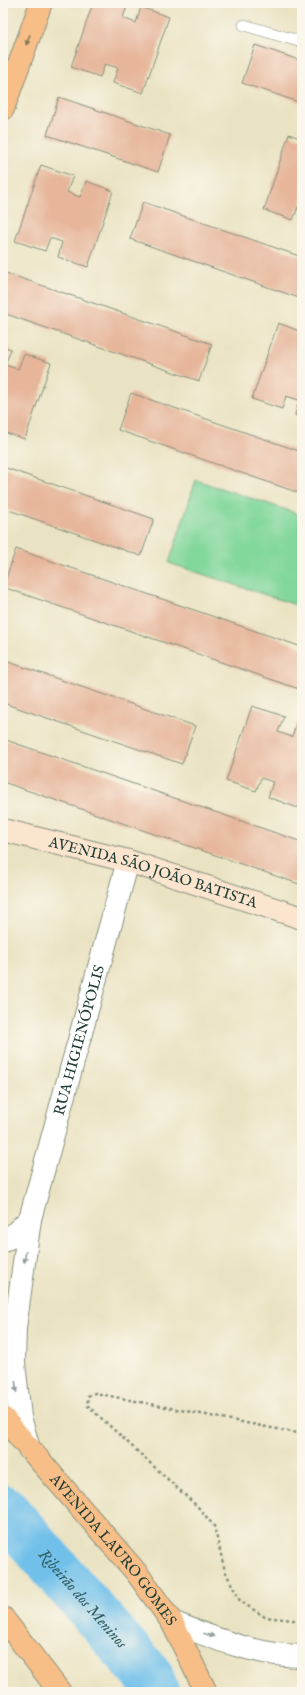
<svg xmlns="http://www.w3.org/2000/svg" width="305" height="1695" font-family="'IM FELL English',serif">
<rect width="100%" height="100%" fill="#fbf7ec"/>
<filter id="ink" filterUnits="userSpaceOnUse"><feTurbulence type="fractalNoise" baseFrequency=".025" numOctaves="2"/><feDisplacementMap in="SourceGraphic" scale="8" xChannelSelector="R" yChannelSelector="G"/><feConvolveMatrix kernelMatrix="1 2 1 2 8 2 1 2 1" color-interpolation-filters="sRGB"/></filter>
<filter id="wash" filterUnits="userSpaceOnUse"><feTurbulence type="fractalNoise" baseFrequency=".012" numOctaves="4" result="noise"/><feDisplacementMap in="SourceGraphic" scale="16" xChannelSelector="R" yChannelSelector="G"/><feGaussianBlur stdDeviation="0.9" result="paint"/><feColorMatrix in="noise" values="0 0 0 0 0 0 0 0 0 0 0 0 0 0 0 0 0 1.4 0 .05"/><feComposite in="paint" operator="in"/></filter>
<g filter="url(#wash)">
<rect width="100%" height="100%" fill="#eae3c3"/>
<path fill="#82d79b" stroke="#508a68" d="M 196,480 L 302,515 L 302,607 L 169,563 Z"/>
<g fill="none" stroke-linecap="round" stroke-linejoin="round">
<path stroke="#6fc0ea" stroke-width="49" id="s1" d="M 3,1509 L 149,1676 L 155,1692"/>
</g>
<g id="blocks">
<g fill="#e6b59a">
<path d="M 93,3 L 128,3 L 123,18 L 136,23 L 141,7 L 169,17 L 143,93 L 113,83 L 118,68 L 105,64 L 100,77 L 71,67 Z"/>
<path d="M 255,45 L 302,61 L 302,103 L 242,83 Z"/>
<path d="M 59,97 L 170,135 L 158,172 L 47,135 Z"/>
<path d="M 289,134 L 302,139 L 302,208 L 298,207 L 293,220 L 264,210 Z"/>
<path d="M 41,165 L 73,176 L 67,192 L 80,197 L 86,181 L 113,191 L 88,267 L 58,257 L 62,242 L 50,238 L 45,251 L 15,241 Z"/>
<path d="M 143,202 L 302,257 L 302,299 L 130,239 Z"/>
<path d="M 3,272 L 212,344 L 199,381 L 3,313 Z"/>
<path d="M 278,323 L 302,332 L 302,418 L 295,415 L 299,400 L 286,396 L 282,409 L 252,399 Z"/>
<path d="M 3,346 L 11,349 L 5,365 L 18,369 L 24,354 L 51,363 L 25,439 L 3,432 Z"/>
<path d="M 131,393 L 302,452 L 302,494 L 118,430 Z"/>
<path d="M 3,467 L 154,519 L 141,556 L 3,508 Z"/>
<path d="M 16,549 L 302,647 L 302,690 L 3,587 Z"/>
<path d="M 3,660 L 195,726 L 182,764 L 3,703 Z"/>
<path d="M 252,706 L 284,716 L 278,732 L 292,737 L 297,721 L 302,723 L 302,797 L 298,808 L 268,797 L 273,782 L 261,778 L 256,791 L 226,781 Z"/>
<path d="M 6,740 L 302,842 L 302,885 L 3,782 L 3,748 Z"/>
</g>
</g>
</g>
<g filter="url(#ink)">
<use href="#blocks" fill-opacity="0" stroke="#84907c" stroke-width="1"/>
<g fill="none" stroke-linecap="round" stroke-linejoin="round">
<g stroke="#84907c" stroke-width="12">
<path id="service" d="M 244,25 L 302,42"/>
</g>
<g stroke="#84907c" stroke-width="24">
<g id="minor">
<path d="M 3,1241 L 11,1237 L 30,1219"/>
<path id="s2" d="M 29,1449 L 20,1417 L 14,1363 L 15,1328 L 30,1219 L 128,861"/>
<path d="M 172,1622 C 213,1638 258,1656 302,1656"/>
</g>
</g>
<g stroke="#84907c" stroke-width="24">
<g id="secondary">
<path id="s3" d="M 3,830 L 128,861 L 302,918"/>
</g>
</g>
<g stroke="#84907c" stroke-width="24">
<g id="primary">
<path d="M 3,109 L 41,3"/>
<path id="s4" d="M 3,1418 L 136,1572 L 172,1622 L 206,1692"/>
<path d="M 3,1618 L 60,1692"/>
</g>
</g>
<path stroke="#84907c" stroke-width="2.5" stroke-dasharray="3 3" stroke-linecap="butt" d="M 302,1434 L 95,1393 L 88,1396 L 87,1405 L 198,1507 L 214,1526 L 225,1571 L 240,1601 L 265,1617 L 302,1621"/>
<use href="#service" stroke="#fff" stroke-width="11"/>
<use href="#minor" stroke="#fff" stroke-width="22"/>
<use href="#secondary" stroke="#fce5cf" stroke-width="22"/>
<use href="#primary" stroke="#f7be88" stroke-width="22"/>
</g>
<defs><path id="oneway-solid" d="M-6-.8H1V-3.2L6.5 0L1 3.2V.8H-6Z"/></defs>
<use fill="#80775a" href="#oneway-solid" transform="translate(28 40) rotate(110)"/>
<g fill="#8f9e9a">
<use href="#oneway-solid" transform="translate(25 1257) rotate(98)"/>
<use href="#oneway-solid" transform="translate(16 1387) rotate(84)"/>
<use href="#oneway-solid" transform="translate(209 1635) rotate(17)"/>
</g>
</g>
<g text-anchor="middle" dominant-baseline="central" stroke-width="3" stroke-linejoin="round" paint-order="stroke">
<g font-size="15" fill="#1f3d34" stroke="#fbf7ec">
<text stroke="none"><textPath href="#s3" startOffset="156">AVENIDA SÃO JOÃO BATISTA</textPath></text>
<text stroke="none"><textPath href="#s2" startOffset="418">RUA HIGIENÓPOLIS</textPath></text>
<text stroke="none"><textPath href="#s4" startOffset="172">AVENIDA LAURO GOMES</textPath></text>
</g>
<g font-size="16" font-style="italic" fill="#335e62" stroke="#fbf7ec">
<text stroke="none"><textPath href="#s1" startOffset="120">Ribeirão dos Meninos</textPath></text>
</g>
</g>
<rect width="305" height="1695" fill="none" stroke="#fbf7ec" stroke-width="16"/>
</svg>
